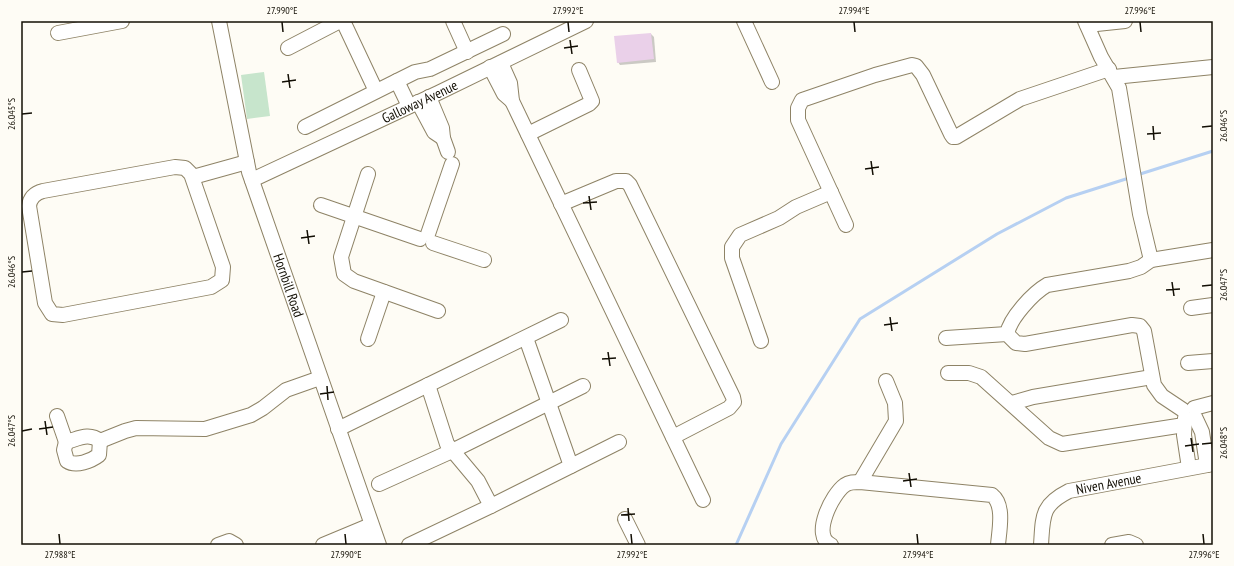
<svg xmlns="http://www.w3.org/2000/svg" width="1234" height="566" font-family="'PT Sans Narrow',sans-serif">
<rect width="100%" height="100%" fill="#fefcf5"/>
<path fill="#c7e5cc" d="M 264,72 L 270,116 L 247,119 L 241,75 Z"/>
<path fill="#0003" d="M 651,34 L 654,37 L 656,62 L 620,65 L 618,62 Z"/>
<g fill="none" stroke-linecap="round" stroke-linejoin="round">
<g stroke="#b6d0f2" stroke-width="3">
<path d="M 1137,175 L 1213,151"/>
<path d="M 736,545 L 781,444 L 860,319 L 997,234 L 1066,198 L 1129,178"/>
</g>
</g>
<path fill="#ead0e9" d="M 651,33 L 654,59 L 617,63 L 614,36 Z"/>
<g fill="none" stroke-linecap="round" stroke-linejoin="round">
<g stroke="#8e8366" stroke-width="16">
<g id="minor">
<path id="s1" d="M 219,21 L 249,172 L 379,545"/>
<path d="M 343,21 L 376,91"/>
<path d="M 453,21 L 467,52"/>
<path d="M 744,21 L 772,82"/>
<path d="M 1085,21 L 1101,57 L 1119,88 L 1140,214 L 1151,260"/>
<path d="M 1087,25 L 1125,21"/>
<path d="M 58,33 L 122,21"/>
<path d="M 288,48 L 340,21"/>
<path d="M 501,63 L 510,83 L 512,101 L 703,500"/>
<path d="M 490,67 L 504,94 L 512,101"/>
<path d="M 1114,77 L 1213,67"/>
<path d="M 397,81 L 409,106"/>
<path d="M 429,97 L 442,128 L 443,138 L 448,152"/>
<path d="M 418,102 L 434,132 L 443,138"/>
<path d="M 305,127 L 415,72 L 430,69 L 503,34"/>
<path d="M 528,134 L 589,104 L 592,101 L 579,70"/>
<path d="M 175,167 L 185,168 L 191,174 L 223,267 L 222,280 L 211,287 L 63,315 L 52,314 L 45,303 L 29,206 C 30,198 35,193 43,191 Z"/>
<path d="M 368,174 L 341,257 L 344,274 L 354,281 L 438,311"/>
<path d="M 193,177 L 247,162"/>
<path id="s2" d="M 252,180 L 438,93 L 586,21"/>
<path d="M 561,204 L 616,181 L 626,181 L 630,185 L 733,397 L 734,402 L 729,408 L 673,437"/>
<path d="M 321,205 L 420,239"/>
<path d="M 846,225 L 798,120 L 798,108 L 802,100 L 875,75 L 912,65 L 916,66 L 923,75 L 951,134 L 953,137 L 956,137 L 1020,99 L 1109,69"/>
<path d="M 428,234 L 452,164"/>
<path d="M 433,243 L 484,260"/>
<path d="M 1191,308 L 1213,305"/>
<path d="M 1007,334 C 1010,318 1033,293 1047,285 L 1129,271 L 1141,267 L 1151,260 L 1213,250"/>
<path d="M 526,338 L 571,466"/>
<path d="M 946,338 L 1007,334 L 1016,343 L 1025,344 L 1132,325 L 1140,326 L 1144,331 L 1154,385 L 1162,396 L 1183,410"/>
<path d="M 368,339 L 384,292"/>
<path d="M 761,341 L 732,258 L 732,247 L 740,235 L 779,218 L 796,207 L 831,192"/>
<path d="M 1188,363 L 1213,361"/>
<path d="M 948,373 L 969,373 L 981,377 L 1049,438 L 1062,444 L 1184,425"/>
<path d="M 428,385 L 447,444 L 478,481 L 491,506"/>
<path d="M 1012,403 L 1033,397 L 1152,377"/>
<path d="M 1194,408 L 1213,403"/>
<path d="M 57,416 L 66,442 C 78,439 89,432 100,441 L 125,431 L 136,428 L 205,429 L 251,415 L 263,408 L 286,390 L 320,378"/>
<path d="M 1195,417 L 1202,432 L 1207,465"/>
<path d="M 1185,418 L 1184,435 L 1189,468"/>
<path d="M 338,429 L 561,320"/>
<path d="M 66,442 L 64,450 L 67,461 C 76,467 91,461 99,455 L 100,441"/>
<path d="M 860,482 L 896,421 L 895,403 L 886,381"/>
<path d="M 379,484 L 452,451 L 583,386"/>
<path d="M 625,519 L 638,545"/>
<path d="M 218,545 L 229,541 L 236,545"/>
<path d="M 323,545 L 371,525"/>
<path d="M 350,545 L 375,535"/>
<path d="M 409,545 L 491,506 L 619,442"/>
<path d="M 831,545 C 811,536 832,494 845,485 C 849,482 854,482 860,482 L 992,495 C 1005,505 999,531 998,545"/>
<path id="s3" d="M 1041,545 C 1043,516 1041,505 1069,491 L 1213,464"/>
<path d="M 1112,545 L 1129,542 L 1136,545"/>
</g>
</g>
<use href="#minor" stroke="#fff" stroke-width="14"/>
</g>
<path fill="none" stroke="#130f05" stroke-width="1.5" d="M 282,22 L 283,32M 568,22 L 569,32M 854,22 L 855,32M 1140,22 L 1141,32M 570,40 L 572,54M 564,48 L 578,46M 288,74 L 290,88M 282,82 L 296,80M 22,114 L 32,113M 1153,126 L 1154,140M 1202,127 L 1212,126M 1147,134 L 1161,133M 871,161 L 873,175M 865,169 L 879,167M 589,196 L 591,210M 583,203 L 597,202M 307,230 L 309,244M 301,238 L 315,236M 22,272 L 32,271M 1172,282 L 1174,296M 1202,286 L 1212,285M 1166,290 L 1180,289M 890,317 L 892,331M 884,325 L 898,323M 608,352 L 610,366M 602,359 L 616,358M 327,386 L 328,400M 320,394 L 334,392M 45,421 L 47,435M 39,429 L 53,427M 22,431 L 32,429M 1191,438 L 1193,452M 1202,444 L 1212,443M 1185,446 L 1199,444M 909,473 L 911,487M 903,481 L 917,479M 628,508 L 629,521M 621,515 L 635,514M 59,534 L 60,544M 345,534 L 346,544M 631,534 L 632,544M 917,534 L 918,544M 1203,534 L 1204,544"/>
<g text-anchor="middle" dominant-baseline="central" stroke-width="3" stroke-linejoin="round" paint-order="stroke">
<g font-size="14" fill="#130f05" stroke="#fefcf5">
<text stroke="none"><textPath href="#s2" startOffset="185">Galloway Avenue</textPath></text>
<text stroke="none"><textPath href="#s1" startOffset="274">Hornbill Road</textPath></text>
<text stroke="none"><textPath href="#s3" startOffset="106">Niven Avenue</textPath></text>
</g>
</g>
<rect width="1234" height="566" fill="none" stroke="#fefcf5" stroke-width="44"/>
<rect x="22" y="22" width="1190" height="522" fill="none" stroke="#130f05" stroke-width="1.5"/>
<g font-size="10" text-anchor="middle" fill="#130f05">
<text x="282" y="14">27.990°E</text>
<text x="568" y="14">27.992°E</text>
<text x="854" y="14">27.994°E</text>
<text x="1140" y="14">27.996°E</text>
<text transform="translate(11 114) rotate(-90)" y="4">26.045°S</text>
<text transform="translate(1223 126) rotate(-90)" y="4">26.046°S</text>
<text transform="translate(11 272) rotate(-90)" y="4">26.046°S</text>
<text transform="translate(1223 285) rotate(-90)" y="4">26.047°S</text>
<text transform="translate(11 431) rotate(-90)" y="4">26.047°S</text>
<text transform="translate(1223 443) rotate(-90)" y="4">26.048°S</text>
<text x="60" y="558">27.988°E</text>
<text x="346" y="558">27.990°E</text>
<text x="632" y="558">27.992°E</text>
<text x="918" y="558">27.994°E</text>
<text x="1204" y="558">27.996°E</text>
</g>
</svg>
